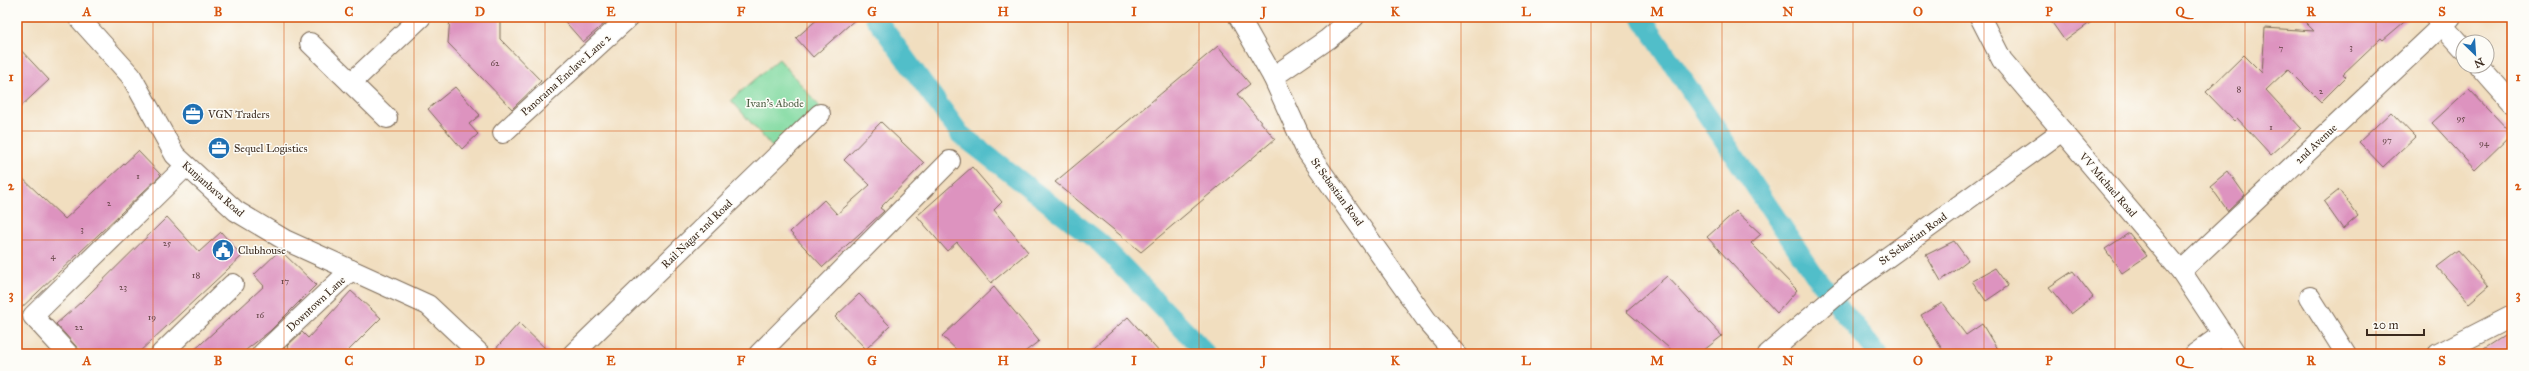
<svg xmlns="http://www.w3.org/2000/svg" width="2529" height="371" font-family="'IM FELL Great Primer',serif">
<rect width="100%" height="100%" fill="#fdfcf7"/>
<filter id="ink" filterUnits="userSpaceOnUse"><feTurbulence type="fractalNoise" baseFrequency=".025" numOctaves="2"/><feDisplacementMap in="SourceGraphic" scale="8" xChannelSelector="R" yChannelSelector="G"/><feConvolveMatrix kernelMatrix="1 2 1 2 8 2 1 2 1" color-interpolation-filters="sRGB"/></filter>
<filter id="wash" filterUnits="userSpaceOnUse"><feTurbulence type="fractalNoise" baseFrequency=".012" numOctaves="4" result="noise"/><feDisplacementMap in="SourceGraphic" scale="16" xChannelSelector="R" yChannelSelector="G"/><feGaussianBlur stdDeviation="0.9" result="paint"/><feColorMatrix in="noise" values="0 0 0 0 0 0 0 0 0 0 0 0 0 0 0 0 0 1.4 0 .05"/><feComposite in="paint" operator="in"/></filter>
<g filter="url(#wash)">
<rect width="100%" height="100%" fill="#f1debf"/>
<path fill="#7ed99f" stroke="#5c825e" d="M 779,59 L 820,107 L 772,147 L 731,100 Z"/>
<g fill="none" stroke-linecap="round" stroke-linejoin="round">
<g stroke="#51bec9" stroke-width="20">
<path d="M 875,17 L 960,134 L 1100,243 L 1207,354"/>
<path d="M 1641,17 L 1818,280 L 1878,354"/>
</g>
</g>
<g id="blocks">
<g fill="#dd93bf">
<path d="M 450,17 L 500,17 L 500,39 L 541,81 L 512,109 L 448,43 Z"/>
<path d="M 561,17 L 612,17 L 583,42 Z"/>
<path d="M 820,17 L 858,17 L 813,57 L 796,38 Z"/>
<path d="M 2048,17 L 2098,17 L 2065,41 Z"/>
<path d="M 2300,17 L 2410,17 L 2383,40 L 2381,38 L 2343,74 L 2346,77 L 2321,102 L 2288,69 L 2266,90 L 2301,128 L 2271,155 L 2237,118 L 2234,121 L 2206,92 L 2244,55 L 2262,73 L 2265,28 L 2314,31 Z"/>
<path d="M 17,46 L 49,80 L 17,110 Z"/>
<path d="M 1218,46 L 1250,84 L 1237,94 L 1275,139 L 1141,252 L 1055,182 Z"/>
<path d="M 455,87 L 480,115 L 469,124 L 478,134 L 462,149 L 428,109 Z"/>
<path d="M 2469,89 L 2512,134 L 2475,170 L 2432,123 Z"/>
<path d="M 2391,112 L 2415,137 L 2383,167 L 2359,142 Z"/>
<path d="M 881,122 L 924,163 L 880,208 L 884,211 L 823,267 L 790,232 L 824,200 L 837,214 L 870,185 L 844,160 Z"/>
<path d="M 138,151 L 161,175 L 17,312 L 17,173 L 65,219 Z"/>
<path d="M 972,167 L 1002,202 L 994,210 L 1028,252 L 991,283 L 957,242 L 947,251 L 917,216 Z"/>
<path d="M 2228,171 L 2245,195 L 2228,211 L 2210,186 Z"/>
<path d="M 2339,190 L 2358,216 L 2343,229 L 2324,202 Z"/>
<path d="M 1736,211 L 1761,234 L 1751,243 L 1797,290 L 1777,313 L 1707,237 Z"/>
<path d="M 167,217 L 199,252 L 221,232 L 242,256 L 137,354 L 83,354 L 56,324 L 81,302 Z"/>
<path d="M 2129,233 L 2147,256 L 2122,273 L 2105,249 Z"/>
<path d="M 1954,241 L 1968,260 L 1941,281 L 1926,255 Z"/>
<path d="M 280,250 L 316,285 L 270,331 L 241,354 L 190,354 L 264,286 L 254,275 Z"/>
<path d="M 2458,251 L 2489,286 L 2469,303 L 2437,267 Z"/>
<path d="M 1995,268 L 2008,286 L 1986,301 L 1972,281 Z"/>
<path d="M 2073,271 L 2093,297 L 2071,314 L 2049,287 Z"/>
<path d="M 1667,276 L 1722,336 L 1699,354 L 1676,354 L 1626,311 Z"/>
<path d="M 994,287 L 1039,341 L 1022,354 L 961,354 L 942,336 Z"/>
<path d="M 351,291 L 381,318 L 345,354 L 294,354 L 287,346 L 302,332 L 308,338 Z"/>
<path d="M 859,294 L 890,326 L 866,349 L 835,317 Z"/>
<path d="M 1942,303 L 1966,335 L 1982,324 L 2000,354 L 1945,354 L 1921,315 Z"/>
<path d="M 1128,317 L 1161,354 L 1086,354 Z"/>
<path d="M 519,323 L 551,354 L 491,354 Z"/>
<path d="M 2512,331 L 2512,354 L 2476,354 Z"/>
</g>
</g>
</g>
<g filter="url(#ink)">
<use href="#blocks" fill-opacity="0" stroke="#7b6956" stroke-width="1"/>
<g fill="none" stroke-linecap="round" stroke-linejoin="round">
<g stroke="#7b6956" stroke-width="22">
<g id="street">
<path d="M 78,17 L 131,76 L 175,155 L 236,211 L 285,240 L 428,305 L 480,354"/>
<path d="M 1239,17 L 1273,77 L 1306,150 L 1428,322 L 1456,354"/>
<path d="M 1980,17 L 2002,60 L 2181,271 L 2236,354"/>
<path d="M 2435,17 L 2463,48"/>
<path d="M 310,43 L 387,118"/>
<path d="M 2479,66 L 2512,103"/>
<path d="M 1273,77 L 1328,39 L 1354,17"/>
<path d="M 351,83 L 421,17"/>
<path d="M 503,133 L 629,17"/>
<path d="M 2181,271 L 2451,17"/>
<path d="M 2310,297 L 2346,354"/>
<path d="M 68,354 L 33,316 L 186,166"/>
<path d="M 161,354 L 233,284"/>
<path d="M 262,354 L 351,270"/>
<path d="M 573,354 L 820,114"/>
<path d="M 759,354 L 950,161"/>
<path d="M 1768,354 L 1845,288 L 2062,131"/>
<path d="M 2195,354 L 2223,334"/>
<path d="M 2438,354 L 2512,316"/>
</g>
</g>
<use href="#street" stroke="#fff" stroke-width="20"/>
</g>
</g>
<path fill="none" stroke="#d7540e" stroke-width="1" stroke-opacity="0.55" d="M 153,17 L 153,354M 284,17 L 284,354M 414,17 L 414,354M 545,17 L 545,354M 676,17 L 676,354M 807,17 L 807,354M 938,17 L 938,354M 1068,17 L 1068,354M 1199,17 L 1199,354M 1330,17 L 1330,354M 1461,17 L 1461,354M 1591,17 L 1591,354M 1722,17 L 1722,354M 1853,17 L 1853,354M 1984,17 L 1984,354M 2115,17 L 2115,354M 2245,17 L 2245,354M 2376,17 L 2376,354M 17,131 L 2512,131M 17,240 L 2512,240"/>
<defs>
<g id="office-disc" transform="scale(1.15)"><circle r="9.5" fill="#1f6fb2" stroke="#fdfcf7"/><path d="M-6-3h4V-5.5h4V-3h4V5H-6ZM-1-4.5V-3h2v-1.5ZM-6 0V1H6V0Z" fill="#fff"/></g>
<g id="civic-disc" transform="scale(1.15)"><circle r="9.5" fill="#1f6fb2" stroke="#fdfcf7"/><path d="M-.6-6.5H3V-4.5H.6V-3L4-1V1h2V6H-6V1h2V-1L-.6-3ZM-1.2 2.5V6h2.4V2.5Z" fill="#fff"/></g>
</defs>
<g fill-rule="evenodd">
<use href="#office-disc" x="193" y="114"/>
<use href="#office-disc" x="219" y="148"/>
<use href="#civic-disc" x="223" y="250"/>
</g>
<g text-anchor="middle" dominant-baseline="central" stroke-width="3" stroke-linejoin="round" paint-order="stroke">
<g font-size="9" fill="#644446">
<text x="2351" y="46">3</text>
<text x="2281" y="47">7</text>
<text x="495" y="62">62</text>
<text x="2239" y="88">8</text>
<text x="2321" y="90">2</text>
<text x="2461" y="117">95</text>
<text x="2271" y="126">1</text>
<text x="2387" y="139">97</text>
<text x="2484" y="142">94</text>
<text x="138" y="175">1</text>
<text x="109" y="202">2</text>
<text x="82" y="228">3</text>
<text x="167" y="242">25</text>
<text x="53" y="255">4</text>
<text x="196" y="274">18</text>
<text x="285" y="280">17</text>
<text x="123" y="286">23</text>
<text x="260" y="314">16</text>
<text x="152" y="316">19</text>
<text x="79" y="326">22</text>
</g>
<g font-size="11" fill="#3b2a1e" stroke="#fdfcf7">
<text transform="translate(566 75) rotate(-42)">Panorama Enclave Lane 2</text>
<text transform="translate(2316 144) rotate(-43)">2nd Avenue</text>
<text transform="translate(2108 185) rotate(49)">VV Michael Road</text>
<text transform="translate(213 189) rotate(41)">Kunjanbava Road</text>
<text transform="translate(1337 192) rotate(54)">St Sebastian Road</text>
<text transform="translate(697 234) rotate(-44)">Rail Nagar 2nd Road</text>
<text transform="translate(1913 239) rotate(-36)">St Sebastian Road</text>
<text transform="translate(316 304) rotate(-43)">Downtown Lane</text>
</g>
<g font-size="11" fill="#4f5f45" stroke="#fdfcf7">
<text x="775" y="103">Ivan's Abode</text>
</g>
<g font-size="11" fill="#3b2a1e" stroke="#fdfcf7" text-anchor="start">
<text x="208" y="114">VGN Traders</text>
<text x="234" y="148">Sequel Logistics</text>
<text x="238" y="250">Clubhouse</text>
</g>
</g>
<rect width="2529" height="371" fill="none" stroke="#fdfcf7" stroke-width="44"/>
<g transform="translate(2475 54) rotate(155)"><circle r="19" fill="#fdfcf7" stroke="#afa8a0"/>
<path d="M0-3L7 15L0 10L-7 15Z" fill="#1f6fb2"/>
<text y="-6" font-size="11" font-weight="bold" text-anchor="middle" fill="#3b2a1e">N</text>
</g>
<path d="M2367 329v6h57v-6" fill="none" stroke="#3b2a1e" stroke-width="2"/>
<text x="2373" y="329" font-size="12" fill="#3b2a1e" stroke="#fdfcf7" stroke-width="3" paint-order="stroke">20 m</text>
<rect x="22" y="22" width="2485" height="327" fill="none" stroke="#d7540e" stroke-width="1.5"/>
<g font-size="13" text-anchor="middle" font-weight="bold" fill="#d7540e">
<text x="87" y="16">A</text>
<text x="218" y="16">B</text>
<text x="349" y="16">C</text>
<text x="480" y="16">D</text>
<text x="611" y="16">E</text>
<text x="741" y="16">F</text>
<text x="872" y="16">G</text>
<text x="1003" y="16">H</text>
<text x="1134" y="16">I</text>
<text x="1264" y="16">J</text>
<text x="1395" y="16">K</text>
<text x="1526" y="16">L</text>
<text x="1657" y="16">M</text>
<text x="1788" y="16">N</text>
<text x="1918" y="16">O</text>
<text x="2049" y="16">P</text>
<text x="2180" y="16">Q</text>
<text x="2311" y="16">R</text>
<text x="2442" y="16">S</text>
<text x="11" y="81">1</text>
<text x="2518" y="81">1</text>
<text x="11" y="190">2</text>
<text x="2518" y="190">2</text>
<text x="11" y="299">3</text>
<text x="2518" y="299">3</text>
<text x="87" y="365">A</text>
<text x="218" y="365">B</text>
<text x="349" y="365">C</text>
<text x="480" y="365">D</text>
<text x="611" y="365">E</text>
<text x="741" y="365">F</text>
<text x="872" y="365">G</text>
<text x="1003" y="365">H</text>
<text x="1134" y="365">I</text>
<text x="1264" y="365">J</text>
<text x="1395" y="365">K</text>
<text x="1526" y="365">L</text>
<text x="1657" y="365">M</text>
<text x="1788" y="365">N</text>
<text x="1918" y="365">O</text>
<text x="2049" y="365">P</text>
<text x="2180" y="365">Q</text>
<text x="2311" y="365">R</text>
<text x="2442" y="365">S</text>
</g>
</svg>
